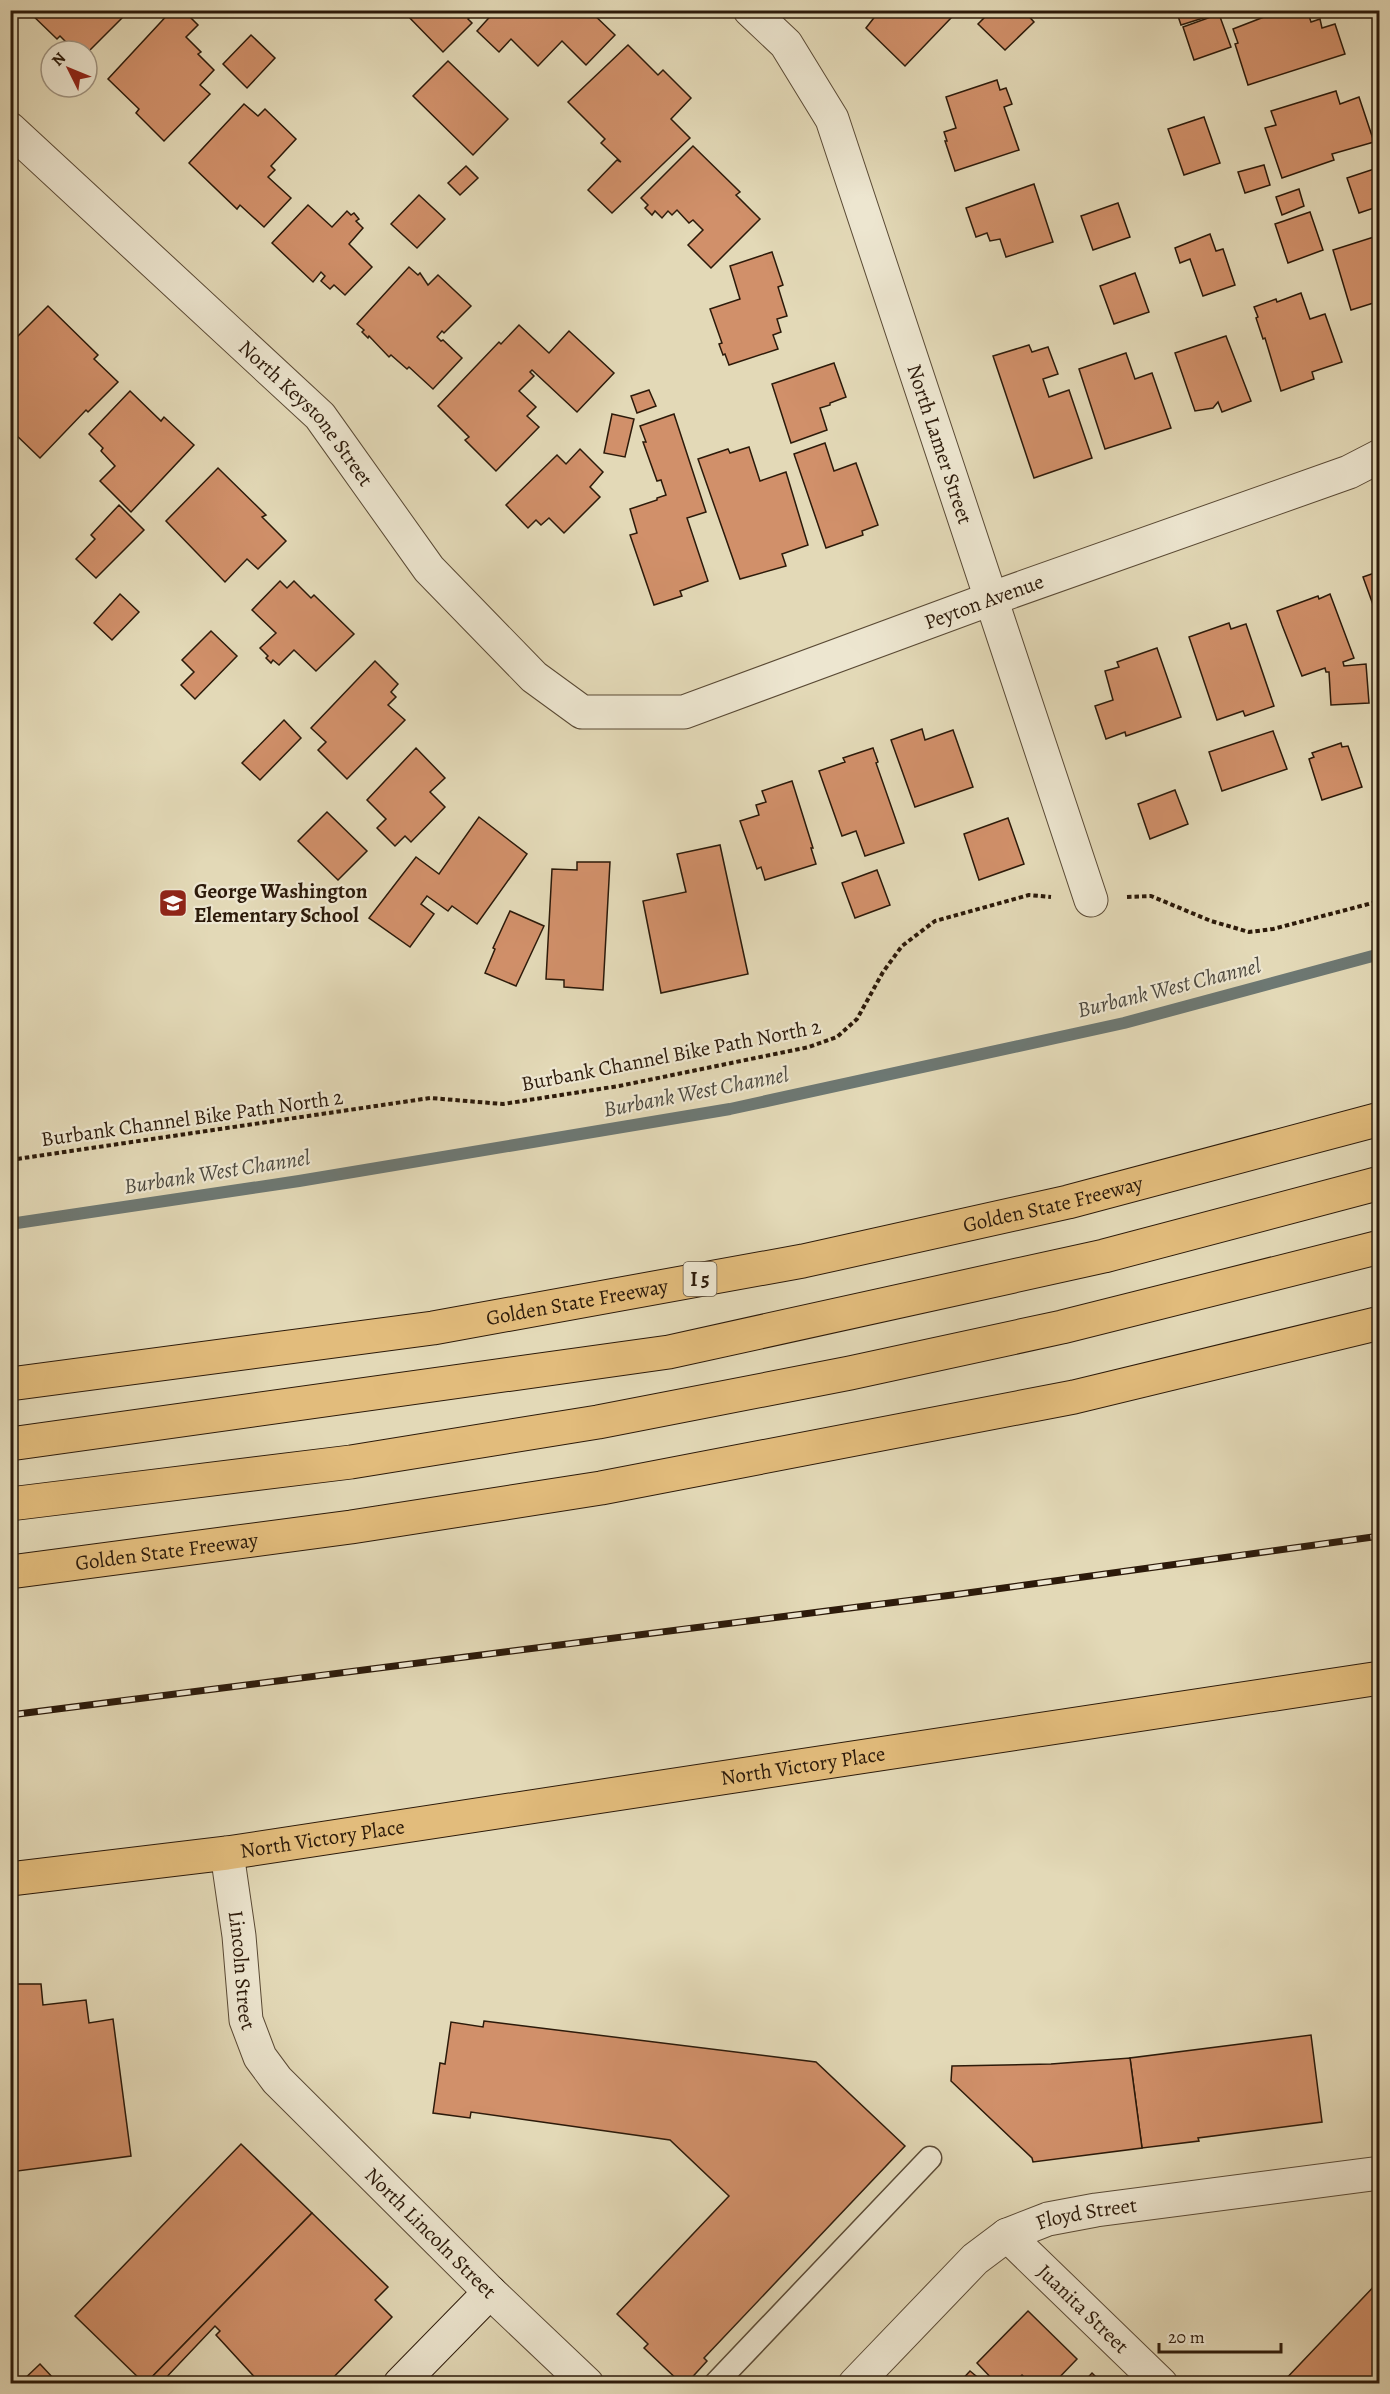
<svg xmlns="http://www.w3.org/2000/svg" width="1390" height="2394" font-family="Alegreya,serif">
<rect width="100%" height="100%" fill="#e3d9b7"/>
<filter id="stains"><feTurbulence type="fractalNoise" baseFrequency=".00333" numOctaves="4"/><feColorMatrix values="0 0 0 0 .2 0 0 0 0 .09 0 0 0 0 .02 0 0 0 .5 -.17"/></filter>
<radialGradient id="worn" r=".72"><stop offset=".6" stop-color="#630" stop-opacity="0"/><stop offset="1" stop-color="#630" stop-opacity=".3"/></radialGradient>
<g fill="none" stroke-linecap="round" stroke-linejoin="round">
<path stroke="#6d7873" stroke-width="12" d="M 10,1224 L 299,1181 L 730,1109 L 1124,1023 L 1380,954"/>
</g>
<g fill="#d1906a" stroke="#2c1a0a" stroke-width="1.5">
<path d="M 27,10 L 130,10 L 87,53 L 87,51 L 75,51 L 60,36 L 57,39 Z"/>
<path d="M 172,10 L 183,10 L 198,25 L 186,37 L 201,52 L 198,54 L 214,70 L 200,85 L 210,94 L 164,141 L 136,113 L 139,109 L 108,79 Z"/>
<path d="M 402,10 L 465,10 L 471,16 L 468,19 L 472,23 L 443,52 Z"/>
<path d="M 496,10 L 589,10 L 615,35 L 586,65 L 562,41 L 538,66 L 511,39 L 499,52 L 477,31 Z"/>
<path d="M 880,10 L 944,10 L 951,18 L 905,66 L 866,28 Z"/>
<path d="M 992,10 L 1023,10 L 1034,22 L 1005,50 L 978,24 Z"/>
<path d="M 1176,10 L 1218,10 L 1219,13 L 1181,25 Z"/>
<path d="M 1282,10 L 1307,10 L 1311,22 L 1320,19 L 1322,28 L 1335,24 L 1345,54 L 1248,85 L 1235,44 L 1238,43 L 1233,29 Z"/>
<path d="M 1219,14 L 1231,47 L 1194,60 L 1183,27 Z"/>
<path d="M 251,35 L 275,58 L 247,88 L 223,64 Z"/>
<path d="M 628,45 L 658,75 L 663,70 L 691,98 L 671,119 L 690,138 L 612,213 L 588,190 L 617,160 L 621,162 L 601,143 L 605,139 L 568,102 Z"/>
<path d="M 448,61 L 508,119 L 473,155 L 413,96 Z"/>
<path d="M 997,80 L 1000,90 L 1006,88 L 1012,104 L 1004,107 L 1019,150 L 955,171 L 945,141 L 947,141 L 944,132 L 956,128 L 946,97 Z"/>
<path d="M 1336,91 L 1340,104 L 1359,97 L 1374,142 L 1332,154 L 1334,160 L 1282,178 L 1265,128 L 1276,125 L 1271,111 Z"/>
<path d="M 244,104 L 258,116 L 265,109 L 296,139 L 271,166 L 275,170 L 268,177 L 291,198 L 264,227 L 240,205 L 237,209 L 189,163 Z"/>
<path d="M 1204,117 L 1220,163 L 1184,175 L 1168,129 Z"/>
<path d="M 693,146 L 740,192 L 736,195 L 760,219 L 711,268 L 688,245 L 703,230 L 693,220 L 689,223 L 677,210 L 672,215 L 668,211 L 662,218 L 655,211 L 652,215 L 645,208 L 648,205 L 641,198 Z"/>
<path d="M 1264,165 L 1270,185 L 1245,193 L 1238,172 Z"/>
<path d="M 466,166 L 478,178 L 460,195 L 448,183 Z"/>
<path d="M 1380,167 L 1380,206 L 1359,213 L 1347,178 Z"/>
<path d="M 1034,184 L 1053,242 L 1006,257 L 1000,239 L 990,241 L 987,233 L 976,237 L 966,208 Z"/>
<path d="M 1299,189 L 1304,206 L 1282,215 L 1276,197 Z"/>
<path d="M 419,195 L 445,219 L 417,248 L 391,224 Z"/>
<path d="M 1118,203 L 1130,237 L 1093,250 L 1081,216 Z"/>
<path d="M 308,205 L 332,227 L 347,211 L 351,215 L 354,213 L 359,219 L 356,221 L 363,228 L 349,244 L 372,267 L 345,295 L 334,285 L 330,289 L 321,281 L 325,276 L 321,272 L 313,282 L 272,243 Z"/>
<path d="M 1310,212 L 1323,250 L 1288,263 L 1275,224 Z"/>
<path d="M 1210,234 L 1216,251 L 1223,249 L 1235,285 L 1203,296 L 1190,259 L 1180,263 L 1175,248 Z"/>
<path d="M 1380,235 L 1380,301 L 1351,310 L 1333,250 Z"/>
<path d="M 772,252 L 783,285 L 778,287 L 787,316 L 777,319 L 781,332 L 773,335 L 778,349 L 729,365 L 725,354 L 723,355 L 719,344 L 722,343 L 710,309 L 740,299 L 730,266 Z"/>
<path d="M 409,267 L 418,275 L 420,273 L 428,285 L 438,275 L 471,306 L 444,333 L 442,331 L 437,337 L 441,341 L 443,340 L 462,358 L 433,389 L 409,367 L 407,369 L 391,355 L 389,357 L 369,336 L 368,338 L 362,332 L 364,330 L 357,324 Z"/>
<path d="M 1135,273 L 1149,312 L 1114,324 L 1100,286 Z"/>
<path d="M 10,290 L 17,297 L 10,303 Z"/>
<path d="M 1301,293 L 1310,319 L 1325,314 L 1342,362 L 1312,372 L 1314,379 L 1281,391 L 1265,338 L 1263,339 L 1256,318 L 1258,317 L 1254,307 L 1276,299 L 1277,302 Z"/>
<path d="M 48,306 L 98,355 L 94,359 L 118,382 L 88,412 L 86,410 L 40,458 L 13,432 L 10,435 L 10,344 Z"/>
<path d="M 519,325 L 549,353 L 569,331 L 614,373 L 577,412 L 532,370 L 530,372 L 534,376 L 519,391 L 536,407 L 527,416 L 539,427 L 496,471 L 465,440 L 469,437 L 438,406 L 499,342 L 501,344 Z"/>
<path d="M 1226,336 L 1251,401 L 1222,412 L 1218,402 L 1213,408 L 1195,411 L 1175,353 Z"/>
<path d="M 1029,345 L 1032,352 L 1048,347 L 1058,374 L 1043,379 L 1049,397 L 1069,390 L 1092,458 L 1034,478 L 993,356 Z"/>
<path d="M 1126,353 L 1135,379 L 1152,373 L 1171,428 L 1105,449 L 1079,369 Z"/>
<path d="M 834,363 L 846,397 L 830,403 L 830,405 L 820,408 L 827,430 L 791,443 L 772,384 Z"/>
<path d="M 649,390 L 656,406 L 637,413 L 631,396 Z"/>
<path d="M 130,391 L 161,421 L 164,417 L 194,445 L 131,512 L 100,481 L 115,466 L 101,451 L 103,448 L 89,434 Z"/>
<path d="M 612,414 L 634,419 L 625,457 L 604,453 Z"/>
<path d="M 674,414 L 706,512 L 687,518 L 708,581 L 680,591 L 682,596 L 654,605 L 630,535 L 637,533 L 630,509 L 657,500 L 657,498 L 666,495 L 661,480 L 657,481 L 643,442 L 646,442 L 640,426 Z"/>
<path d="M 825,443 L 834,471 L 856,463 L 878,525 L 862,531 L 863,535 L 826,548 L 794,454 Z"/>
<path d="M 749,447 L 760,481 L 786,472 L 808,545 L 782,554 L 786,566 L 740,579 L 698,459 L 728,449 L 730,453 Z"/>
<path d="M 580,449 L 603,472 L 590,487 L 600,497 L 564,533 L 549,518 L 541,525 L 536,520 L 528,528 L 506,505 L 557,455 L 566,464 Z"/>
<path d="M 218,468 L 266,515 L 262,517 L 286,541 L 258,569 L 247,559 L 225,582 L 166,521 Z"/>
<path d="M 119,505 L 144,530 L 96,578 L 76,559 L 95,539 L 91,535 Z"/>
<path d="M 1380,571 L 1380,624 L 1363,577 Z"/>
<path d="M 280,581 L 287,588 L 294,581 L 311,598 L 314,595 L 354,634 L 316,671 L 294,650 L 279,665 L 273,660 L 271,663 L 266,658 L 268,656 L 260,648 L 276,633 L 252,610 Z"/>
<path d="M 120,594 L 139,612 L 112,640 L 94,623 Z"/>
<path d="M 1330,594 L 1354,658 L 1343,662 L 1344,666 L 1366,664 L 1369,703 L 1331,705 L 1329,672 L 1326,672 L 1325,668 L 1302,676 L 1282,625 L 1277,611 L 1318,596 L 1319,599 Z"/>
<path d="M 1229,623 L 1231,629 L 1246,624 L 1274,706 L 1245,716 L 1243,711 L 1217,720 L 1189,637 Z"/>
<path d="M 211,631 L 237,656 L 195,699 L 181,685 L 194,672 L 182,660 Z"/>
<path d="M 1157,648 L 1181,717 L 1126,736 L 1125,732 L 1106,739 L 1095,706 L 1113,700 L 1105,671 L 1119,667 L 1117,662 Z"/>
<path d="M 375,661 L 398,684 L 391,692 L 396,697 L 388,705 L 405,720 L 347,779 L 318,750 L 326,742 L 311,728 Z"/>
<path d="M 284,720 L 301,738 L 260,780 L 242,763 Z"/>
<path d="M 922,729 L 925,740 L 953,730 L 973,787 L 915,807 L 891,740 Z"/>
<path d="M 1273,731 L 1287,769 L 1222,791 L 1209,752 Z"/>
<path d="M 1341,743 L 1342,747 L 1348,746 L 1362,787 L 1322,800 L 1309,759 L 1314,757 L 1312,753 Z"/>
<path d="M 416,748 L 445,778 L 430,792 L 445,807 L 411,842 L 405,836 L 395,846 L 377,828 L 386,819 L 367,800 Z"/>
<path d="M 873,748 L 878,762 L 876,763 L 904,843 L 865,856 L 856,831 L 842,836 L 819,771 L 845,762 L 843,758 Z"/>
<path d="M 792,781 L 813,848 L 811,848 L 816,864 L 765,880 L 761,867 L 757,869 L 740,821 L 759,815 L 756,805 L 766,802 L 762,791 Z"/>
<path d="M 1175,790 L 1188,824 L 1150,839 L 1138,804 Z"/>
<path d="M 327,812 L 367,851 L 338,880 L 298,841 Z"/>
<path d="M 479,817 L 527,854 L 477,924 L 452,906 L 448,911 L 427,896 L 421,904 L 434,914 L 410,947 L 369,918 L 416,857 L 439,874 Z"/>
<path d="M 1008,818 L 1024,864 L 979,880 L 964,834 Z"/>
<path d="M 720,845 L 748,974 L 661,993 L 643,901 L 686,892 L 677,854 Z"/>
<path d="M 577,862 L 610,862 L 603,990 L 564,987 L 564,980 L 546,979 L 552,869 L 577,870 Z"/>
<path d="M 877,870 L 890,905 L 855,918 L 842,883 Z"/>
<path d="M 510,911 L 544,926 L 516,986 L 485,973 L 495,949 L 493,948 Z"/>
<path d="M 10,1984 L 41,1984 L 43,2005 L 86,2000 L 89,2023 L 113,2019 L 131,2156 L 10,2172 Z"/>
<path d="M 484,2021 L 816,2062 L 905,2146 L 704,2358 L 707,2361 L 686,2384 L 682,2384 L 644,2348 L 648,2344 L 617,2314 L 729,2196 L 670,2140 L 471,2112 L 470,2118 L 433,2113 L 440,2063 L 445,2064 L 451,2022 L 483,2027 Z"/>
<path d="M 1311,2035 L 1322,2122 L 1198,2138 L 1199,2141 L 1142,2148 L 1130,2058 Z"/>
<path d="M 1130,2058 L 1142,2148 L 1033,2162 L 1032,2158 L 951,2081 L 952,2066 L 1051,2064 Z"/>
<path d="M 241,2144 L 312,2213 L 145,2384 L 75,2316 Z"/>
<path d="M 312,2213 L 388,2287 L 375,2300 L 392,2317 L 327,2384 L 261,2384 L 216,2335 L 220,2331 L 215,2326 L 160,2384 L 147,2382 Z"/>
<path d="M 1380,2280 L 1380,2384 L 1281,2384 Z"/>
<path d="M 1028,2311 L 1077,2359 L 1053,2384 L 1031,2384 L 1022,2375 L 1013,2384 L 997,2384 L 977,2363 Z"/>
<path d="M 40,2364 L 55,2380 L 52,2384 L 19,2384 Z"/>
<path d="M 970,2371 L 982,2381 L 980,2384 L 958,2384 Z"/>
<path d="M 1092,2373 L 1103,2384 L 1082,2384 Z"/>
</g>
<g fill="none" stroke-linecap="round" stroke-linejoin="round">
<g stroke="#5a4a35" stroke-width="25">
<path id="lane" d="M 715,2384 L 930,2158"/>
</g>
<g stroke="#5a4a35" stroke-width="35">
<g id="street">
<path id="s1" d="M 750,10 L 786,44 L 832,119 L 1091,900"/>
<path id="s2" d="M 10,129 L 320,416 L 429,569 L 534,677 L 582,712 L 684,712 L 993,598 L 1349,472 L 1380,456"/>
<path id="s3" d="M 227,1853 L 239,1936 L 246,2020 L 260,2057 L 277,2080 L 490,2292 L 587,2384"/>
<path id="s4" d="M 1007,2235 L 1161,2384"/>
<path id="s5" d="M 855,2384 L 975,2259 L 1007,2235 L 1048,2219 L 1096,2210 L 1380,2173"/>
</g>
</g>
<g stroke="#2c1a0a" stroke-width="35">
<path id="secondary" d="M 400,2384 L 490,2292"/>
</g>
<g stroke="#2c1a0a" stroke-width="35">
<g id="primary">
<path id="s6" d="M 10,1879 L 227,1853 L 1380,1678"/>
</g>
</g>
<g stroke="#2c1a0a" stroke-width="35">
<g id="highway">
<path id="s7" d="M 10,1384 L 433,1328 L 803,1261 L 1068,1202 L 1380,1119"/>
<path d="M 10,1444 L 669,1352 L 1104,1256 L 1380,1183"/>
<path d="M 10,1504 L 351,1462 L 598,1422 L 850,1373 L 1062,1327 L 1380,1247"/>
<path id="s8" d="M 10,1572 L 351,1527 L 601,1488 L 1074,1397 L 1380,1323"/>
</g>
</g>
<g stroke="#2c1a0a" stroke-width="4" stroke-dasharray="4.5 3" stroke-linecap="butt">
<path d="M 1127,897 L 1151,896 L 1211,921 L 1249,932 L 1273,929 L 1380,901"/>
<path d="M 10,1160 L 430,1098 L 503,1104 L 619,1086 L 809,1047 L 837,1037 L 857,1019 L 883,972 L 902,946 L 935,921 L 1029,895 L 1051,897"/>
</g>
<use href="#lane" stroke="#ede6d0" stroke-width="22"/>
<use href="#street" stroke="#ede6d0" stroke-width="33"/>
<use href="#secondary" stroke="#ede6d0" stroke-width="33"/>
<use href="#primary" stroke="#e2bc7c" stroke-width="33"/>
<use href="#highway" stroke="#e2bc7c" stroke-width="33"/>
<g stroke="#2c1a0a" stroke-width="7">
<path id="rail" d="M 10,1715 L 960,1594 L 1380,1536"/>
</g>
<use href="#rail" stroke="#ede6d0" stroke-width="4.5" stroke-dasharray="14" stroke-linecap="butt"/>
</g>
<defs>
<g id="school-square" transform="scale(1.5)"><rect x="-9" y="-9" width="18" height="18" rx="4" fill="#8f2418" stroke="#ede6d0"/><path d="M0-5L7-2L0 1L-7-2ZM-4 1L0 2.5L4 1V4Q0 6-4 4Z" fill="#fff"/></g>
</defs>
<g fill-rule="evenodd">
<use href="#school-square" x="173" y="903"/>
</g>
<g text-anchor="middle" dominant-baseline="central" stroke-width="4.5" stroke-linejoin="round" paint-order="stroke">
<rect fill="#ede6d0" stroke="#665745" stroke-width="1.5" x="683.5" y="1262" width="33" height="34" rx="4.5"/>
<g font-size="20" font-weight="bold" fill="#2c1a0a">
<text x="700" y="1279">I 5</text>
</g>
<g font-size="21" fill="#2c1a0a" stroke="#ede6d0">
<text stroke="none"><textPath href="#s2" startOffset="411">North Keystone Street</textPath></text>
<text stroke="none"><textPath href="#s1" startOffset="480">North Lamer Street</textPath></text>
<text stroke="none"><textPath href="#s2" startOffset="1242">Peyton Avenue</textPath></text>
<text transform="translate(671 1055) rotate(-11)">Burbank Channel Bike Path North 2</text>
<text transform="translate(192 1118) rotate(-8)">Burbank Channel Bike Path North 2</text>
<text stroke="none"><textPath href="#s7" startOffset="1059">Golden State Freeway</textPath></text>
<text stroke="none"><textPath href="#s7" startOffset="573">Golden State Freeway</textPath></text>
<text stroke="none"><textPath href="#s8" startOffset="158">Golden State Freeway</textPath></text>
<text stroke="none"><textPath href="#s6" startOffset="801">North Victory Place</textPath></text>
<text stroke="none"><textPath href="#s6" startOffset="315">North Victory Place</textPath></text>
<text stroke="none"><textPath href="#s3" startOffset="118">Lincoln Street</textPath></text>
<text stroke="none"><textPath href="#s5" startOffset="296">Floyd Street</textPath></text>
<text stroke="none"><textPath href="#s3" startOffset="453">North Lincoln Street</textPath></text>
<text stroke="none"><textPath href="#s4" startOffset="106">Juanita Street</textPath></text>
</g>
<g font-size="21" font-weight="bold" fill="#2c1a0a" stroke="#ede6d0" text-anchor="start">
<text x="194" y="891">George Washington<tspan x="194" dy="24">Elementary School</tspan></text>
</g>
<g font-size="22" font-style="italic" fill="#4d493f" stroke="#ede6d0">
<text transform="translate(1169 988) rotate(-14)">Burbank West Channel</text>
<text transform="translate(696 1092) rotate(-11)">Burbank West Channel</text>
<text transform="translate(217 1172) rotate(-9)">Burbank West Channel</text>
</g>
</g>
<rect width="1390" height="2394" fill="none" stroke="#e3d9b7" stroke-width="36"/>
<rect x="12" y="12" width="1366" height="2370" fill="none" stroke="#2c1a0a" stroke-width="3"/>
<rect x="18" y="18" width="1354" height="2358" fill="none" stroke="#2c1a0a" stroke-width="1.5"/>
<g transform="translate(69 69) rotate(313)"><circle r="28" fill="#ede6d0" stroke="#a09481" stroke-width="1.5"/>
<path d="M0-4.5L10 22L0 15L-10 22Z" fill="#8f2418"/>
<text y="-9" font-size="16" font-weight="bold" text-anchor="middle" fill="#2c1a0a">N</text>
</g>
<path d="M1159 2343v9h122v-9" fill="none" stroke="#2c1a0a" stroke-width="3"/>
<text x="1168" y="2343" font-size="18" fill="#2c1a0a" stroke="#ede6d0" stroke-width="4.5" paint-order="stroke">20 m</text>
<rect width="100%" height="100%" filter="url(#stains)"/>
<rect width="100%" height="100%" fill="url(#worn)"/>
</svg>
